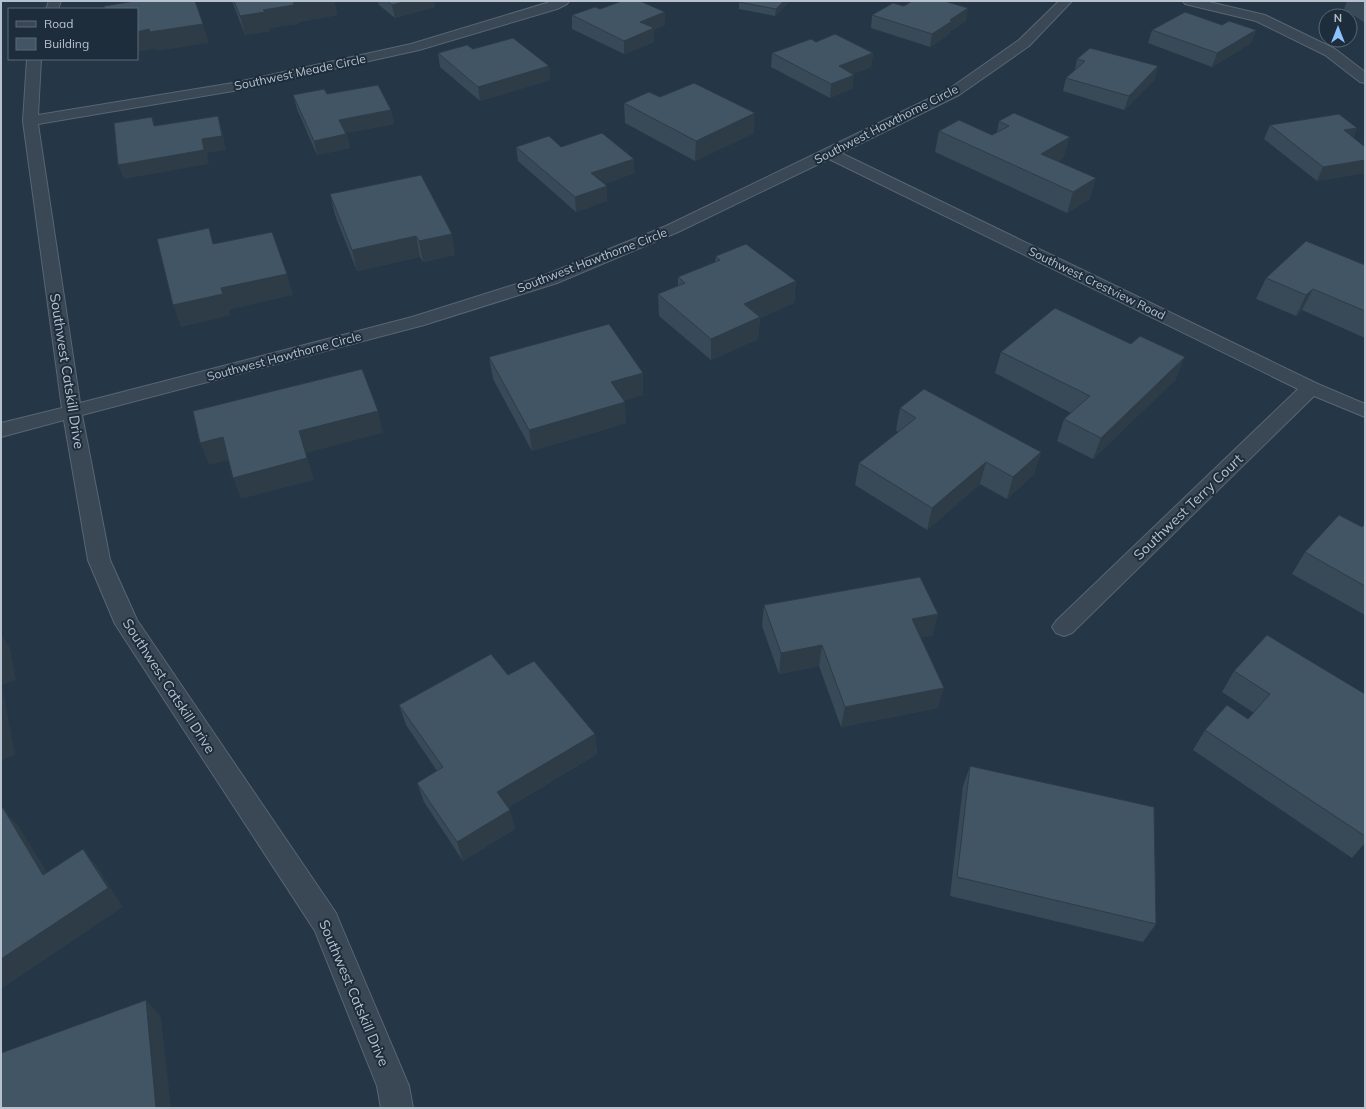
<svg xmlns="http://www.w3.org/2000/svg" width="1366" height="1109" font-family="Mulish,sans-serif">
<rect width="100%" height="100%" fill="#253646"/>
<g fill="none" stroke-linecap="round" stroke-linejoin="round">
<g stroke="#596572" stroke-width="2">
<g id="minor">
<path d="M 49,1 L 61,1 L 58,9 L 46,9 Z"/>
<path d="M 553,1 L 569,1 L 567,4 L 557,9 L 419,50 L 233,91 L 38,124 L 80,403 L 412,317 L 545,275 L 666,226 L 949,89 L 1019,40 L 1059,1 L 1072,1 L 1029,46 L 959,95 L 841,153 L 1318,384 L 1365,404 L 1365,417 L 1314,396 L 1072,633 L 1064,636 L 1056,633 L 1052,627 L 1056,621 L 1298,389 L 829,159 L 678,232 L 557,283 L 424,325 L 82,415 L 110,560 L 137,620 L 336,913 L 340,923 L 409,1086 L 413,1108 L 381,1108 L 377,1086 L 315,931 L 115,624 L 88,560 L 64,420 L 1,437 L 1,423 L 62,408 L 23,121 L 27,59 L 41,59 L 38,115 L 233,83 L 411,44 Z"/>
<path d="M 1183,1 L 1205,1 L 1265,15 L 1335,49 L 1365,72 L 1365,83 L 1360,82 L 1325,55 L 1256,21 L 1185,4 Z"/>
</g>
</g>
<use href="#minor" fill="#3a4855" fill-rule="evenodd"/>
</g>
<g fill="#384957">
<path d="M 232,1 L 334,1 L 337,15 L 298,22 L 298,24 L 269,28 L 270,31 L 245,35 Z"/>
<path d="M 378,1 L 434,1 L 435,7 L 395,18 L 379,5 Z"/>
<path d="M 790,1 L 775,16 L 739,9 L 739,2 Z"/>
<path d="M 1347,1 L 1365,1 L 1365,23 L 1344,9 Z"/>
<path d="M 904,6 L 966,21 L 950,31 L 950,34 L 930,47 L 871,28 L 872,15 Z"/>
<path d="M 600,9 L 665,25 L 654,30 L 654,42 L 624,54 L 572,29 L 572,15 Z"/>
<path d="M 1222,25 L 1256,30 L 1251,43 L 1212,67 L 1148,43 L 1152,30 Z"/>
<path d="M 816,42 L 873,53 L 871,67 L 853,74 L 853,88 L 830,98 L 771,67 L 772,53 Z"/>
<path d="M 473,49 L 549,66 L 550,80 L 480,101 L 440,67 L 438,53 Z"/>
<path d="M 1077,59 L 1158,66 L 1154,80 L 1124,110 L 1063,91 L 1066,78 L 1075,70 Z"/>
<path d="M 327,94 L 391,110 L 394,124 L 346,133 L 350,148 L 317,155 L 297,109 L 293,95 Z"/>
<path d="M 660,97 L 754,133 L 695,161 L 625,123 L 624,103 Z"/>
<path d="M 1014,113 L 1064,157 L 1058,161 L 1090,199 L 1067,213 L 935,152 L 939,131 L 992,135 L 997,132 L 999,121 Z"/>
<path d="M 1270,125 L 1357,128 L 1353,138 L 1365,147 L 1365,173 L 1317,181 L 1264,139 Z"/>
<path d="M 516,147 L 561,147 L 635,173 L 604,184 L 607,201 L 576,212 L 518,161 Z"/>
<path d="M 330,194 L 455,255 L 423,262 L 420,257 L 357,271 L 335,215 Z"/>
<path d="M 716,256 L 796,281 L 794,303 L 760,318 L 758,339 L 711,360 L 659,316 L 658,294 L 678,286 L 678,277 L 715,262 Z"/>
<path d="M 1365,265 L 1365,338 L 1302,310 L 1296,316 L 1256,299 L 1266,278 Z"/>
<path d="M 1001,352 L 1176,379 L 1093,459 L 1057,441 L 1064,419 L 1071,413 L 995,373 Z"/>
<path d="M 489,357 L 643,395 L 624,400 L 626,423 L 532,451 L 493,379 Z"/>
<path d="M 900,408 L 1041,452 L 1034,474 L 1007,499 L 980,484 L 927,530 L 855,485 L 859,463 L 898,432 L 896,430 Z"/>
<path d="M 1365,524 L 1365,615 L 1292,574 L 1305,552 L 1362,527 Z"/>
<path d="M 764,605 L 938,614 L 932,636 L 921,637 L 938,708 L 841,727 L 819,666 L 779,674 L 762,626 Z"/>
<path d="M 1234,671 L 1365,694 L 1365,843 L 1352,858 L 1193,750 L 1205,730 L 1248,719 L 1254,713 L 1222,692 Z"/>
<path d="M 508,675 L 595,734 L 597,754 L 509,807 L 515,829 L 463,861 L 424,802 L 417,783 L 437,771 L 406,725 L 399,705 Z"/>
<path d="M 970,766 L 1156,924 L 1143,942 L 950,896 L 963,786 Z"/>
</g>
<g fill="#2e3c47">
<path d="M 305,1 L 334,1 L 337,15 L 298,22 L 298,24 L 269,28 L 270,31 L 245,35 L 240,16 L 263,10 L 293,3 Z"/>
<path d="M 407,1 L 434,1 L 435,7 L 395,18 L 392,5 Z"/>
<path d="M 784,1 L 790,1 L 775,16 L 776,9 Z"/>
<path d="M 968,8 L 966,21 L 950,31 L 950,34 L 930,47 L 932,34 L 950,20 Z"/>
<path d="M 665,12 L 665,25 L 654,30 L 654,42 L 624,54 L 624,41 L 640,22 Z"/>
<path d="M 203,24 L 209,43 L 157,51 L 156,49 L 137,52 L 137,32 L 149,29 Z"/>
<path d="M 1256,30 L 1251,43 L 1212,67 L 1217,53 Z"/>
<path d="M 873,53 L 871,67 L 837,80 L 839,66 Z"/>
<path d="M 549,66 L 550,80 L 480,101 L 478,87 Z"/>
<path d="M 1158,66 L 1154,80 L 1124,110 L 1129,96 Z"/>
<path d="M 854,75 L 853,88 L 830,98 L 831,84 Z"/>
<path d="M 391,110 L 394,124 L 342,134 L 339,120 Z"/>
<path d="M 755,113 L 754,133 L 695,161 L 696,141 Z"/>
<path d="M 218,116 L 222,130 L 226,150 L 207,153 L 209,164 L 124,179 L 118,165 L 202,139 Z"/>
<path d="M 152,117 L 157,131 L 154,126 Z"/>
<path d="M 1357,128 L 1351,142 L 1344,130 Z"/>
<path d="M 346,134 L 350,148 L 317,155 L 314,141 Z"/>
<path d="M 1070,137 L 1064,157 L 1036,174 L 1041,154 Z"/>
<path d="M 634,159 L 635,173 L 592,188 L 591,173 Z"/>
<path d="M 1365,160 L 1365,173 L 1317,181 L 1323,167 Z"/>
<path d="M 1096,178 L 1090,199 L 1067,213 L 1073,192 Z"/>
<path d="M 607,186 L 607,201 L 576,212 L 575,197 Z"/>
<path d="M 452,234 L 455,255 L 423,262 L 419,241 Z"/>
<path d="M 416,236 L 420,257 L 357,271 L 352,250 Z"/>
<path d="M 287,274 L 293,295 L 229,310 L 231,315 L 181,327 L 173,305 L 221,288 Z"/>
<path d="M 796,281 L 794,303 L 760,318 L 758,339 L 711,360 L 711,339 L 744,304 Z"/>
<path d="M 1313,289 L 1302,310 L 1296,316 L 1306,295 Z"/>
<path d="M 1185,357 L 1176,379 L 1093,459 L 1101,438 Z"/>
<path d="M 643,373 L 643,395 L 613,404 L 611,382 Z"/>
<path d="M 625,402 L 626,423 L 532,451 L 529,430 Z"/>
<path d="M 378,411 L 383,433 L 306,453 L 314,480 L 241,499 L 233,478 L 299,431 Z"/>
<path d="M 223,437 L 232,459 L 209,465 L 200,443 Z"/>
<path d="M 1041,452 L 1034,474 L 1007,499 L 1013,477 Z"/>
<path d="M 986,462 L 980,484 L 927,530 L 932,508 Z"/>
<path d="M 938,614 L 932,636 L 907,640 L 912,619 Z"/>
<path d="M 1,635 L 10,648 L 16,680 L 2,685 L 15,755 L 1,760 Z"/>
<path d="M 822,645 L 819,666 L 779,674 L 781,653 Z"/>
<path d="M 944,688 L 938,708 L 841,727 L 845,707 Z"/>
<path d="M 595,734 L 597,754 L 502,811 L 497,792 Z"/>
<path d="M 3,808 L 19,827 L 60,893 L 43,875 Z"/>
<path d="M 510,810 L 515,829 L 463,861 L 457,842 Z"/>
<path d="M 83,849 L 98,868 L 123,907 L 1,989 L 1,959 Z"/>
<path d="M 146,1000 L 161,1017 L 171,1108 L 156,1108 Z"/>
</g>
<g fill="#415565" stroke="#2e3c47">
<path d="M 135,1 L 195,1 L 203,24 L 150,32 L 149,29 L 137,32 L 137,9 L 105,9 L 104,6 Z"/>
<path d="M 234,1 L 305,1 L 293,3 L 294,5 L 263,10 L 265,12 L 240,16 Z"/>
<path d="M 387,1 L 407,1 L 392,5 Z"/>
<path d="M 622,1 L 640,1 L 665,12 L 640,22 L 654,28 L 624,41 L 572,15 L 595,7 L 600,9 Z"/>
<path d="M 740,1 L 784,1 L 776,9 L 739,2 Z"/>
<path d="M 912,1 L 944,1 L 968,8 L 950,20 L 952,21 L 932,34 L 872,15 L 893,3 L 904,6 Z"/>
<path d="M 1185,12 L 1222,25 L 1229,21 L 1256,30 L 1217,53 L 1152,30 Z"/>
<path d="M 835,34 L 873,53 L 839,66 L 854,75 L 831,84 L 772,53 L 811,39 L 816,42 Z"/>
<path d="M 513,38 L 549,66 L 478,87 L 438,53 L 467,45 L 473,49 Z"/>
<path d="M 1090,48 L 1158,66 L 1129,96 L 1066,78 L 1085,61 L 1077,59 Z"/>
<path d="M 694,83 L 755,113 L 696,141 L 624,103 L 649,92 L 660,97 Z"/>
<path d="M 378,85 L 391,110 L 339,120 L 346,134 L 314,141 L 293,95 L 324,89 L 327,94 Z"/>
<path d="M 1014,113 L 1070,137 L 1041,154 L 1096,178 L 1073,192 L 939,131 L 959,120 L 992,135 L 1009,126 L 999,121 Z"/>
<path d="M 1339,114 L 1357,128 L 1344,130 L 1365,147 L 1365,160 L 1323,167 L 1270,125 Z"/>
<path d="M 218,116 L 222,136 L 202,139 L 204,150 L 118,165 L 114,123 L 152,117 L 154,126 Z"/>
<path d="M 602,133 L 634,159 L 591,173 L 607,186 L 575,197 L 516,147 L 549,136 L 561,147 Z"/>
<path d="M 421,175 L 452,234 L 419,241 L 416,236 L 352,250 L 330,194 Z"/>
<path d="M 209,228 L 213,244 L 272,232 L 287,274 L 221,288 L 223,294 L 173,305 L 157,239 Z"/>
<path d="M 1306,241 L 1365,265 L 1365,311 L 1313,289 L 1306,295 L 1266,278 Z"/>
<path d="M 746,244 L 796,281 L 744,304 L 760,317 L 711,339 L 658,294 L 685,283 L 678,277 L 720,260 L 716,256 Z"/>
<path d="M 1055,308 L 1131,344 L 1140,336 L 1185,357 L 1101,438 L 1064,419 L 1090,396 L 1001,352 Z"/>
<path d="M 609,324 L 643,373 L 611,382 L 625,402 L 529,430 L 489,357 Z"/>
<path d="M 362,369 L 378,411 L 299,431 L 307,458 L 233,478 L 223,437 L 200,443 L 193,411 Z"/>
<path d="M 924,389 L 1041,452 L 1013,477 L 986,462 L 932,508 L 859,463 L 916,418 L 900,408 Z"/>
<path d="M 1339,515 L 1362,527 L 1365,524 L 1365,586 L 1305,552 Z"/>
<path d="M 920,577 L 938,614 L 912,619 L 944,688 L 845,707 L 822,645 L 781,653 L 764,605 Z"/>
<path d="M 1267,635 L 1365,694 L 1365,836 L 1205,730 L 1227,705 L 1248,719 L 1270,694 L 1234,671 Z"/>
<path d="M 491,654 L 508,675 L 534,661 L 595,734 L 497,792 L 510,810 L 457,842 L 417,783 L 443,767 L 399,705 Z"/>
<path d="M 970,766 L 1154,807 L 1156,924 L 957,877 Z"/>
<path d="M 1,808 L 3,808 L 43,875 L 83,849 L 108,888 L 1,959 Z"/>
<path d="M 146,1000 L 156,1108 L 1,1108 L 1,1053 Z"/>
</g>
<g text-anchor="middle" dominant-baseline="central" stroke-width="4" stroke-linejoin="round" paint-order="stroke">
<g font-size="12" fill="#b8c2ce" stroke="#1e2d3b">
<text transform="translate(300 72) rotate(-12)">Southwest Meade Circle</text>
<text transform="translate(886 124) rotate(-27)">Southwest Hawthorne Circle</text>
<text transform="translate(592 260) rotate(-21)">Southwest Hawthorne Circle</text>
<text transform="translate(1097 283) rotate(26)">Southwest Crestview Road</text>
<text transform="translate(284 356) rotate(-15)">Southwest Hawthorne Circle</text>
</g>
<g font-size="14" fill="#b8c2ce" stroke="#1e2d3b">
<text transform="translate(67 371) rotate(81)">Southwest Catskill Drive</text>
<text transform="translate(1188 507) rotate(-44)">Southwest Terry Court</text>
<text transform="translate(169 686) rotate(57)">Southwest Catskill Drive</text>
<text transform="translate(354 993) rotate(67)">Southwest Catskill Drive</text>
</g>
</g>
<rect width="1366" height="1109" fill="none" stroke="#b8c2ce" stroke-width="4"/>
<rect x="8" y="8" width="130" height="52" fill="#1e2d3b" stroke="#5c6976"/>
<rect x="16" y="21" width="20" height="6" fill="#3a4855" stroke="#5c6976"/>
<text x="44" y="28" font-size="12" fill="#b8c2ce">Road</text>
<rect x="16" y="38" width="20" height="12" fill="#415565" stroke="#5c6976"/>
<text x="44" y="48" font-size="12" fill="#b8c2ce">Building</text>
<g transform="translate(1338 28)"><circle r="19" fill="#1e2d3b" stroke="#5c6976"/>
<path d="M0-3L7 15L0 10L-7 15Z" fill="#8cc3ff"/>
<text y="-6" font-size="11" font-weight="bold" text-anchor="middle" fill="#b8c2ce">N</text>
</g>
</svg>
